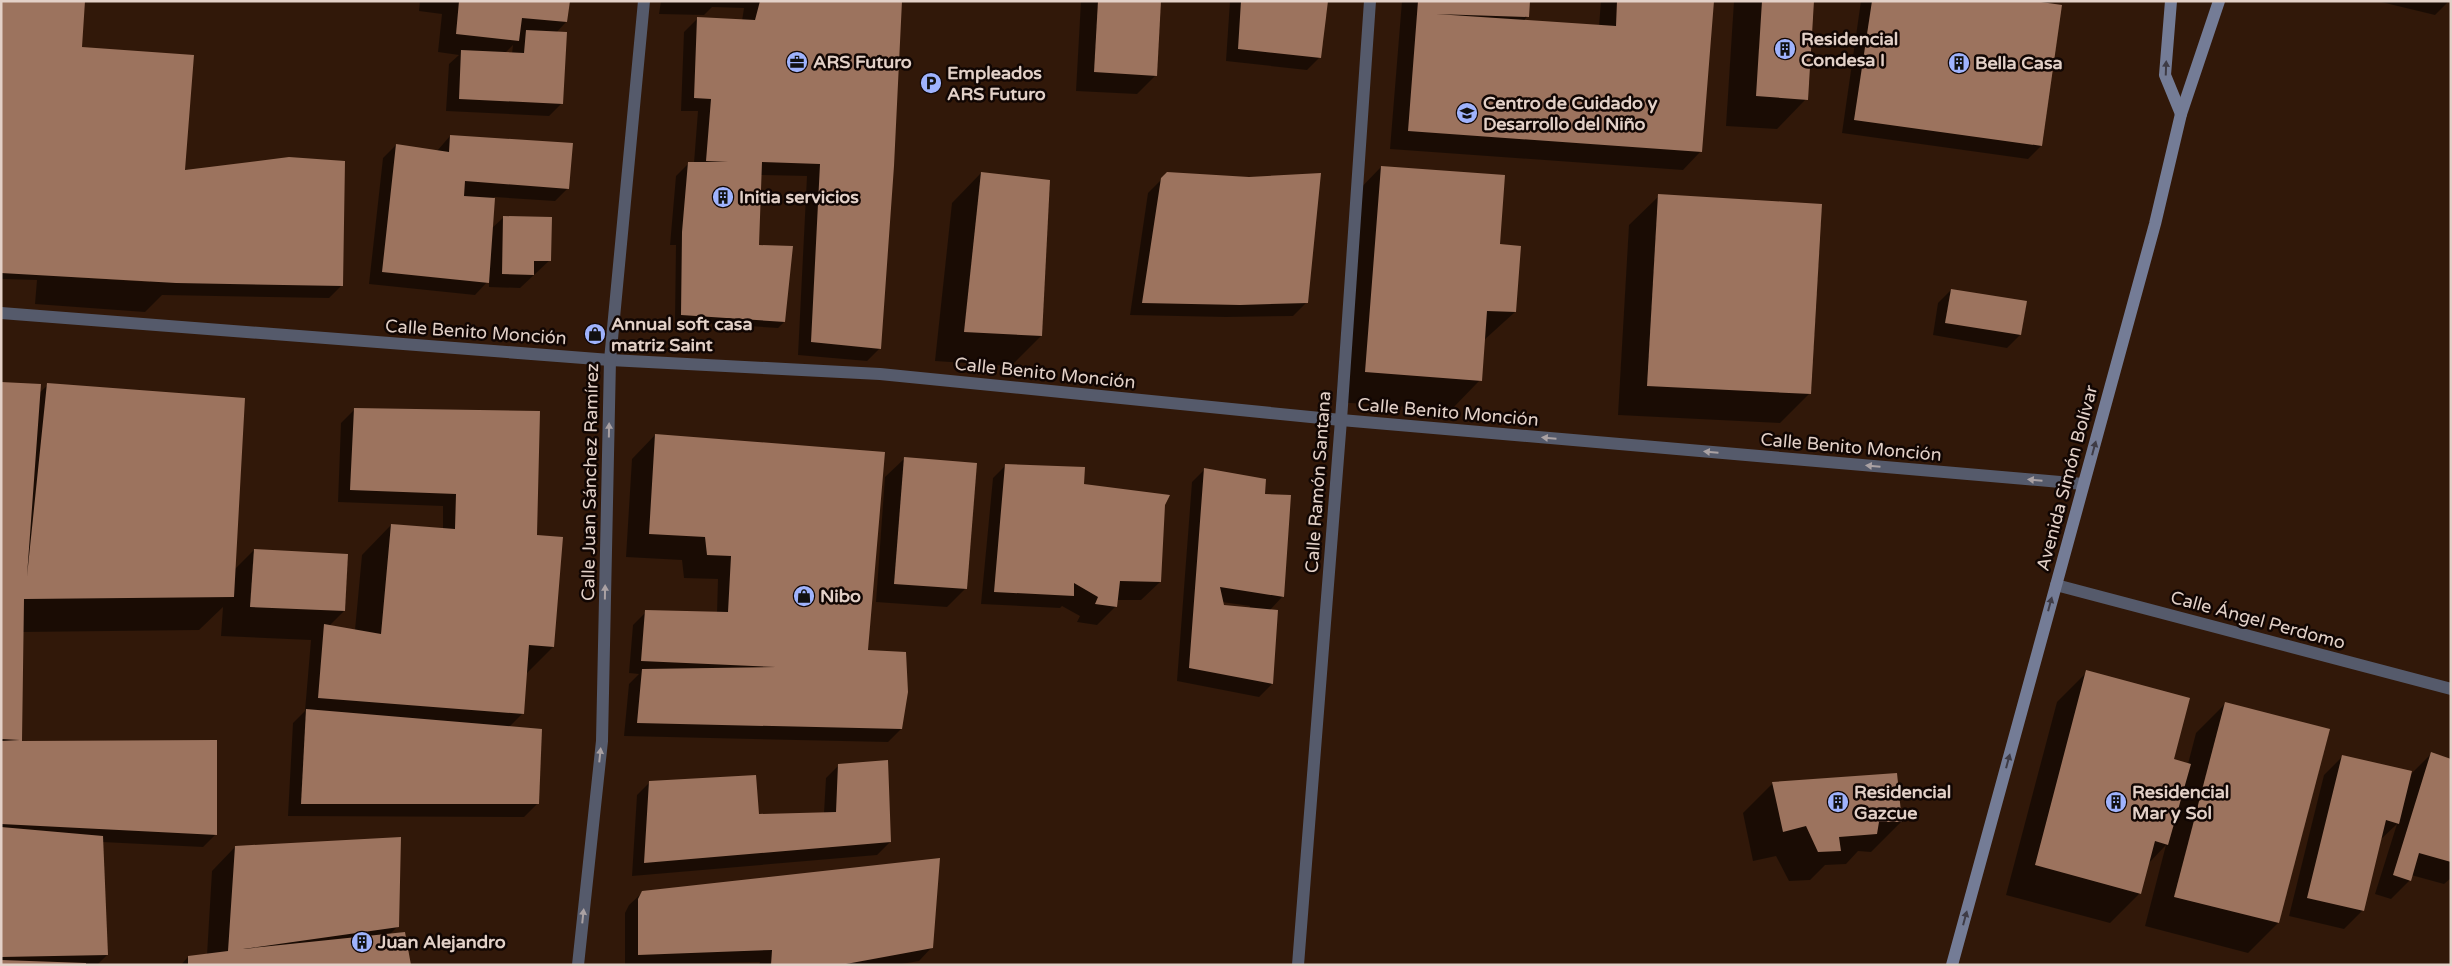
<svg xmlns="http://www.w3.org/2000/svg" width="2452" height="966" font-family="'Varela Round',sans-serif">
<rect width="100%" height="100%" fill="#311809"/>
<g fill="#0007" fill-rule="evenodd">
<path d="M 1,1 L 79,52 L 184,173 L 342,285 L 329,298 L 162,295 L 145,312 L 35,304 L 37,280 L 1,279 ZM 58,276 L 150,280 L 150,282 Z"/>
<path d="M 420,1 L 568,1 L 566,22 L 556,33 L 562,103 L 549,116 L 446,111 L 449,64 L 459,55 L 438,52 L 442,14 L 419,11 ZM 513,45 L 512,54 L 505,53 Z"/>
<path d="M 661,1 L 900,1 L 880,348 L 867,361 L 798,355 L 807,176 L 760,175 L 758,246 L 784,322 L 778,328 L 675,321 L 676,245 L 670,245 L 676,176 L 689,163 L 694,163 L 698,111 L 681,111 L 684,32 L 697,19 L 742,21 L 744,8 L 712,7 L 704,15 L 659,14 Z"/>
<path d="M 1081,1 L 1160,1 L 1155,76 L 1137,94 L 1076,91 Z"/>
<path d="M 1230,1 L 1326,1 L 1320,57 L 1307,70 L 1226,61 Z"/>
<path d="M 1402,1 L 1529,1 L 1528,16 L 1523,21 L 1599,26 L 1601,1 L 1712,1 L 1701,151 L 1683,170 L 1390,149 Z"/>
<path d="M 1734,1 L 1813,1 L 1806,99 L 1777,129 L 1726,126 Z"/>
<path d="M 1861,1 L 2025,1 L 2041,146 L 2028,159 L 1842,133 Z"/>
<path d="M 2377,1 L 2449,1 L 2435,15 Z"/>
<path d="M 450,136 L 568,188 L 555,201 L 494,197 L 491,229 L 504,217 L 550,260 L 520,288 L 489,287 L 489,280 L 475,295 L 369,284 L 383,158 L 396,145 L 437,151 Z"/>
<path d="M 1381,167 L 1498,245 L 1515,312 L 1483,341 L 1480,380 L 1451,410 L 1336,402 L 1352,197 Z"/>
<path d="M 981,173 L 1041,336 L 1011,366 L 935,361 L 952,203 Z"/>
<path d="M 1168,173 L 1306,303 L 1293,316 L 1226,317 L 1130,315 L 1148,193 Z"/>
<path d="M 1659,196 L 1809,394 L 1780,423 L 1618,415 L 1629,225 Z"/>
<path d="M 1951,290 L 2020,335 L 2007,348 L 1933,335 L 1938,303 Z"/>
<path d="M 1,383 L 39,393 L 48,385 L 234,570 L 254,550 L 344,611 L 329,626 L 355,630 L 362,555 L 391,525 L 443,529 L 443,506 L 338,502 L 341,423 L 354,410 L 535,536 L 553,647 L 526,674 L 523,713 L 508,728 L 537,804 L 524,817 L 288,816 L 293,723 L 305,711 L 311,640 L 221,636 L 223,607 L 199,630 L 22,632 L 21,742 L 216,834 L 203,847 L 102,842 L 107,955 L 97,965 L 1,965 Z"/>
<path d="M 655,435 L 867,650 L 901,729 L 888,742 L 624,736 L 629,684 L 639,674 L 629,673 L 633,625 L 646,612 L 717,613 L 718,579 L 684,578 L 682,560 L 626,557 L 632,459 Z"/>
<path d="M 904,459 L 966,588 L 947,607 L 876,602 L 885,477 Z"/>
<path d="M 1006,465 L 1082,487 L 1164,505 L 1160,582 L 1141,600 L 1117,600 L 1116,606 L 1097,625 L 1077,622 L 1080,616 L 1062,606 L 1060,608 L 981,604 L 993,478 Z"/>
<path d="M 1205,469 L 1264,495 L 1282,597 L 1269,611 L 1276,611 L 1272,684 L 1259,697 L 1177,681 L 1192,482 ZM 1222,602 L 1250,606 L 1249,609 L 1223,606 Z"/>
<path d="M 2087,672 L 2172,760 L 2188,764 L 2196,733 L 2226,703 L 2328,730 L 2278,923 L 2248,953 L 2145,926 L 2166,845 L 2148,864 L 2140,893 L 2110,923 L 2006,895 L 2057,702 Z"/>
<path d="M 2431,754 L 2451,760 L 2451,878 L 2444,884 L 2411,875 L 2409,881 L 2391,899 L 2375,894 L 2397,824 L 2379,841 L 2363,910 L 2344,929 L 2289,916 L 2324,775 L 2343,756 L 2409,776 Z"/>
<path d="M 839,765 L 890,842 L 877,855 L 632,876 L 637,795 L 650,782 L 758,815 L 824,813 L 826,778 Z"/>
<path d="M 1896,774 L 1901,822 L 1871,852 L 1858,851 L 1846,864 L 1825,865 L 1810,880 L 1789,881 L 1776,856 L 1753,861 L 1743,813 L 1773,783 Z"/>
<path d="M 235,847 L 398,926 L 388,936 L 409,965 L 181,965 L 188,957 L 207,955 L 212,871 Z"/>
<path d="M 643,892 L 932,947 L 919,961 L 896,965 L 759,965 L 760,962 L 625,965 L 625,913 L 629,905 Z"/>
</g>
<g fill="#9c735e">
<path d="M 1,1 L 85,1 L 82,47 L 194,55 L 185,170 L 289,157 L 345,161 L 343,286 L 176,283 L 1,273 Z"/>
<path d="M 459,1 L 570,1 L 567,22 L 522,18 L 519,41 L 456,34 Z"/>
<path d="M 760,1 L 902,1 L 894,166 L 881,349 L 811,342 L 820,164 L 762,162 L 759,245 L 793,246 L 785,322 L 681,315 L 682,232 L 688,162 L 728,162 L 706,161 L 711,99 L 694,98 L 697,17 L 755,20 Z"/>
<path d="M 1098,1 L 1161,1 L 1157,76 L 1094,72 Z"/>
<path d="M 1241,1 L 1328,1 L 1321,58 L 1238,49 Z"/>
<path d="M 1418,1 L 1530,1 L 1529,17 L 1436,14 L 1616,26 L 1617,1 L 1714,1 L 1702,152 L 1408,131 Z"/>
<path d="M 1762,1 L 1814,1 L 1808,100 L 1756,96 Z"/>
<path d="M 1872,1 L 2034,1 L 2062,5 L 2042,146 L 1854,120 Z"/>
<path d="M 526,30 L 567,32 L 563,104 L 459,99 L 461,50 L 524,53 Z"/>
<path d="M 450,135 L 573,143 L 569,189 L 465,181 L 464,196 L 495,198 L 489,283 L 382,272 L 396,144 L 449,152 Z"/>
<path d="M 1381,166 L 1505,175 L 1500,244 L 1521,246 L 1516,312 L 1487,311 L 1482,381 L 1365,372 Z"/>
<path d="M 981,172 L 1050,180 L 1042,336 L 964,332 Z"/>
<path d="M 1167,172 L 1249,177 L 1321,173 L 1308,303 L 1240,305 L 1142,303 L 1161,178 Z"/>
<path d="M 1658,194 L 1822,204 L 1811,394 L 1647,386 Z"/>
<path d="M 503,216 L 552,217 L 551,261 L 534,261 L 534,275 L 502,274 Z"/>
<path d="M 1951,289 L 2027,301 L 2021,335 L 1945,323 Z"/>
<path d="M 1,382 L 41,384 L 27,576 L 47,383 L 245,398 L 234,597 L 24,599 L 22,741 L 217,740 L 217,835 L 1,824 L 1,741 L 20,740 L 1,739 Z"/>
<path d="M 354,408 L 540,411 L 537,535 L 563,537 L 554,647 L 529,645 L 524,714 L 318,698 L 324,624 L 381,634 L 391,524 L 455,529 L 456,494 L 350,490 Z"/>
<path d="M 655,434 L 885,452 L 868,650 L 906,652 L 908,692 L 902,729 L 637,723 L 642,669 L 776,667 L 641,661 L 645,610 L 728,612 L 731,556 L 707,555 L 705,537 L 649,534 Z"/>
<path d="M 904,457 L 977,463 L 967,589 L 894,584 Z"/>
<path d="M 1005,464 L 1085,467 L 1084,484 L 1170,495 L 1165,505 L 1161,582 L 1120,581 L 1117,607 L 1095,604 L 1098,597 L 1074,583 L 1074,596 L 994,592 Z"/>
<path d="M 1204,468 L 1266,479 L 1265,494 L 1291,495 L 1284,597 L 1220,587 L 1224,605 L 1278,610 L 1273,684 L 1189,668 Z"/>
<path d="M 254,549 L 348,554 L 345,611 L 250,607 Z"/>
<path d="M 2086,670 L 2190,698 L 2174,759 L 2191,764 L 2168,845 L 2155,841 L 2141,894 L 2035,865 Z"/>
<path d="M 2225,702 L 2330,729 L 2279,923 L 2174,897 Z"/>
<path d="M 306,709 L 542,729 L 539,804 L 301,804 Z"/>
<path d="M 2431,752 L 2451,759 L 2451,862 L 2419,853 L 2411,881 L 2393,875 Z"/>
<path d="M 2342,755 L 2412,771 L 2399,824 L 2386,820 L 2364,911 L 2307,898 Z"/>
<path d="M 888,760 L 891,842 L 644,863 L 649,781 L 756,775 L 759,814 L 836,812 L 838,764 Z"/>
<path d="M 1897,773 L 1902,822 L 1879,822 L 1877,834 L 1839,837 L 1841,851 L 1818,852 L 1806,826 L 1783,832 L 1772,782 Z"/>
<path d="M 1,827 L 103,836 L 108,955 L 1,957 Z"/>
<path d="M 401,837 L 399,927 L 243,949 L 405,932 L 411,965 L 188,965 L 188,956 L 228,951 L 235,846 Z"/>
<path d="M 940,858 L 933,948 L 846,964 L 823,965 L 771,965 L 772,950 L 638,955 L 638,899 L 642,891 Z"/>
<path d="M 1,960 L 86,963 L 86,965 L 1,965 Z"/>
</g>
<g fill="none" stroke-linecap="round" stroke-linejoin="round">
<g stroke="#555a6b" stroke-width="12">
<path d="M 1,313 L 610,360 L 880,374 L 1341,420 L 2083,484"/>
<path d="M 2056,585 L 2451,689"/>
<path d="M 578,965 L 602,741 L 610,360 L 644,1"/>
<path d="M 1298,965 L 1341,420 L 1370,1"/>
</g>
<g stroke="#747c96" stroke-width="12">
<path d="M 2171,1 L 2165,75 L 2181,114"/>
<path d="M 1952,965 L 2155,224 L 2181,114 L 2219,1"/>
</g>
</g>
<defs><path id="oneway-solid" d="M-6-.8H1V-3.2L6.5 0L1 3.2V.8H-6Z" transform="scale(1.25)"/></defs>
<g fill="#3e3b45">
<use href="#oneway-solid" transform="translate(2166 68) rotate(-88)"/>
<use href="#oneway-solid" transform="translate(2094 448) rotate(-75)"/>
<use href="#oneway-solid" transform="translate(2050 604) rotate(-75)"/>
<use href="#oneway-solid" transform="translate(2008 761) rotate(-75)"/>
<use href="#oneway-solid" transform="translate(1965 918) rotate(-75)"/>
</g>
<g fill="#aaa1a3">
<use href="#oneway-solid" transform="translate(609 430) rotate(-89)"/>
<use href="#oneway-solid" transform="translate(1549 438) rotate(-175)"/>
<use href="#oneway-solid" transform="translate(1711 452) rotate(-175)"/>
<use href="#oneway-solid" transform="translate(1873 466) rotate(-175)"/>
<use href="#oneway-solid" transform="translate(2035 480) rotate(-175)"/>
<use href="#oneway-solid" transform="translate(605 592) rotate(-89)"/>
<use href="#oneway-solid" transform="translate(600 755) rotate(-84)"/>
<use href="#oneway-solid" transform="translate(583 916) rotate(-84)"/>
</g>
<defs>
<g id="building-disc" transform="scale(1.125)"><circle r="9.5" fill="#9fb3fd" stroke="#110603"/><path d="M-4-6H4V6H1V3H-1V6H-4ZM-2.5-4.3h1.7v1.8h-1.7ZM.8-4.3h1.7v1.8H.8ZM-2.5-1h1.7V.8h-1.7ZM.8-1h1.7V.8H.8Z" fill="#111"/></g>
<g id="office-disc" transform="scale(1.125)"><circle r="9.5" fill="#9fb3fd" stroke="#110603"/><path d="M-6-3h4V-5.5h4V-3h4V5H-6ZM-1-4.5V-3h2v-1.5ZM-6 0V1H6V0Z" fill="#111"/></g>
<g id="parking-disc" transform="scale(1.125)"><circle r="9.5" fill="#9fb3fd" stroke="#110603"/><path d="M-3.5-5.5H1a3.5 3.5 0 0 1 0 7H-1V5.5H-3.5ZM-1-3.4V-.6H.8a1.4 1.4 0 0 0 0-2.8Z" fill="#111"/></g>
<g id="school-disc" transform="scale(1.125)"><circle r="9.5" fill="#9fb3fd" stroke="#110603"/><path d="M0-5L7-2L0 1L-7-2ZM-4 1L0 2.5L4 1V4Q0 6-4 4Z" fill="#111"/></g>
<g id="shop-disc" transform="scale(1.125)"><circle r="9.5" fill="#9fb3fd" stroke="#110603"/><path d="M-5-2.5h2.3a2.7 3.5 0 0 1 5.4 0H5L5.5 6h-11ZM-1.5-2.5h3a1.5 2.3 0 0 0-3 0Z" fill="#111"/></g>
</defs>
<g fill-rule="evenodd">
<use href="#building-disc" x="1785" y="49"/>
<use href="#office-disc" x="797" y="62"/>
<use href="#building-disc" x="1959" y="63"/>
<use href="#parking-disc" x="931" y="83"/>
<use href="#school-disc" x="1467" y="113"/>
<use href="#building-disc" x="723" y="197"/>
<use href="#shop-disc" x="595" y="334"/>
<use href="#shop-disc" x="804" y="596"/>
<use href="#building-disc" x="1838" y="802"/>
<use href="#building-disc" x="2116" y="802"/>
<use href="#building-disc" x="362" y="942"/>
</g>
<g text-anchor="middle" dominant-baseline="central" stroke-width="5" stroke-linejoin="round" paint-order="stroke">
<g font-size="18" font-weight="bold" fill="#e3d1c8" stroke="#110603" text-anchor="start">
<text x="1801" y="39">Residencial<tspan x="1801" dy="21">Condesa I</tspan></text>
<text x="813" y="62">ARS Futuro</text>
<text x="1975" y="63">Bella Casa</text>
<text x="947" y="73">Empleados<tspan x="947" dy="21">ARS Futuro</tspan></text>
<text x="1483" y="103">Centro de Cuidado y<tspan x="1483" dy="21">Desarrollo del Niño</tspan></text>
<text x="739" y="197">Initia servicios</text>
<text x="611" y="324">Annual soft casa<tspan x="611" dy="21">matriz Saint</tspan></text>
<text x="820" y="596">Nibo</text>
<text x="1854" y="792">Residencial<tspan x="1854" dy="21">Gazcue</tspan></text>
<text x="2132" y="792">Residencial<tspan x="2132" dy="21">Mar y Sol</tspan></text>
<text x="378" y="942">Juan Alejandro</text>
</g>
<g font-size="18" fill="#e3d1c8" stroke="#110603">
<text transform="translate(476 332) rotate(4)">Calle Benito Monción</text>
<text transform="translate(1045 373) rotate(6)">Calle Benito Monción</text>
<text transform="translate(1448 412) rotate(5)">Calle Benito Monción</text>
<text transform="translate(1851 447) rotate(5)">Calle Benito Monción</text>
<text transform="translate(2067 478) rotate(-75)">Avenida Simón Bolívar</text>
<text transform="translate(590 482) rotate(-89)">Calle Juan Sánchez Ramírez</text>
<text transform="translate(1318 482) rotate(-86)">Calle Ramón Santana</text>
<text transform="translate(2258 620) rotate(15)">Calle Ángel Perdomo</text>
</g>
</g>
<rect width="2452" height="966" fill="none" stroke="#e3d1c8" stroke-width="5"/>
</svg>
